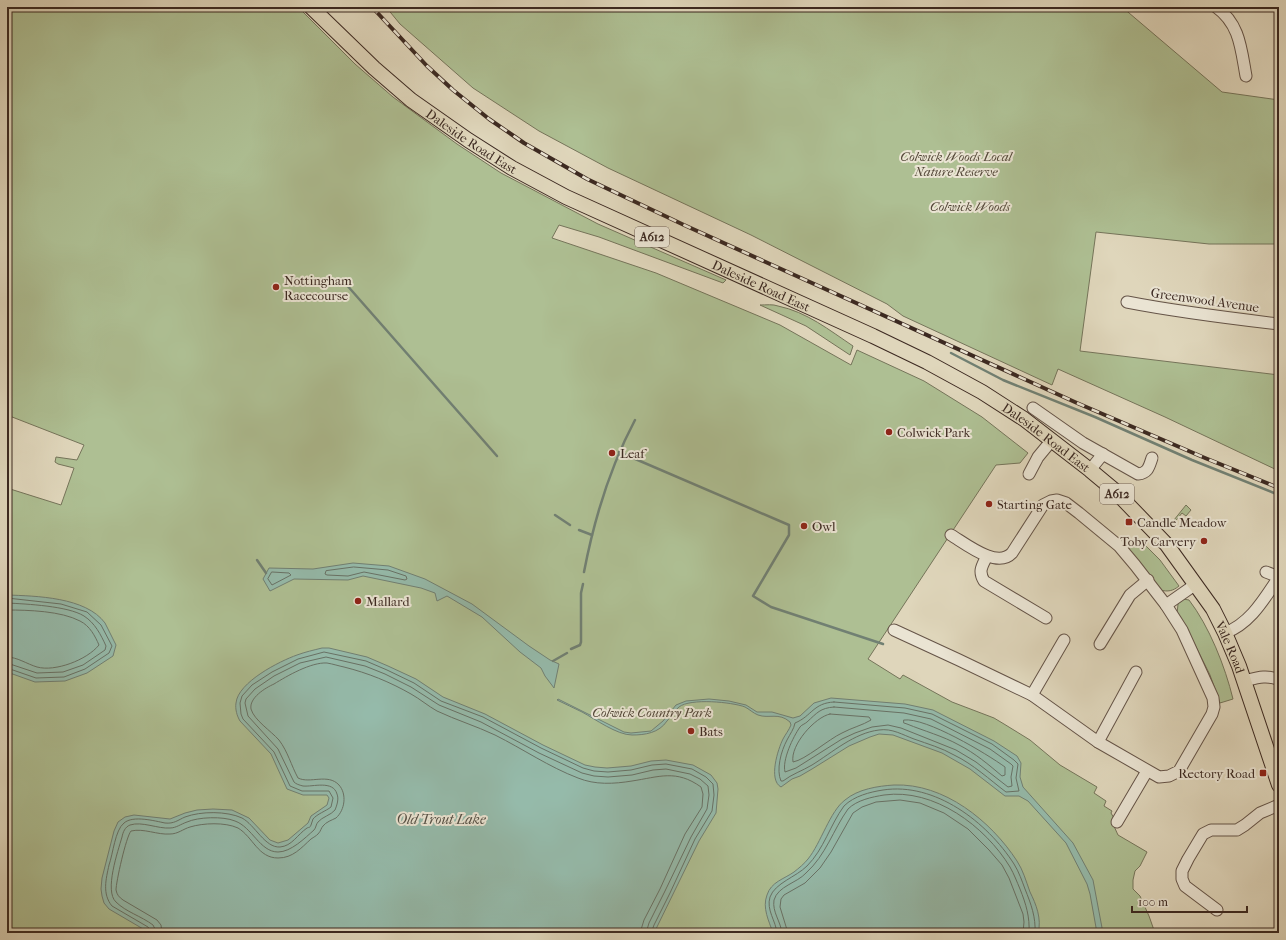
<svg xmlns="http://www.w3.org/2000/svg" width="1286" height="940" font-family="'IM FELL French Canon',serif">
<rect width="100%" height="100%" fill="#dfd6bb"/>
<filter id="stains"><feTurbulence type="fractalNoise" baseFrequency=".005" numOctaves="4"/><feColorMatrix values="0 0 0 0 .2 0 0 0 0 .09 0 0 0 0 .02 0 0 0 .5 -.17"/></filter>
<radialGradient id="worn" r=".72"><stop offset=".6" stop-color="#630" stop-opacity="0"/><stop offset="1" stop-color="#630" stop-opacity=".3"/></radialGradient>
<g fill="#aebf93" stroke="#75745a">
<path d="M 7,7 L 298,7 L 355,64 L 393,97 L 457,144 L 501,173 L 598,224 L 726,280 L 723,283 L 599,237 L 559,225 L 552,238 L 656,273 L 780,325 L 851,365 L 857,350 L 924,381 L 982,417 L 1028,453 L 1020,463 L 996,465 L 868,659 L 900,679 L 903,675 L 952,702 L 994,718 L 1004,724 L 1030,740 L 1060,765 L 1097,787 L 1094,793 L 1106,801 L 1104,806 L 1112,811 L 1111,813 L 1115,820 L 1113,824 L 1118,835 L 1147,852 L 1140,866 L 1135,871 L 1133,880 L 1133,889 L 1140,896 L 1149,916 L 1155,933 L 7,933 L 7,488 L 61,505 L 74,468 L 58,464 L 55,462 L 56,457 L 77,460 L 84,445 L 7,415 Z"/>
<path d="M 386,7 L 1122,7 L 1222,92 L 1279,100 L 1279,244 L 1209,244 L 1096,232 L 1080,351 L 1279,375 L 1279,471 L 1165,417 L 1058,369 L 1052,385 L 903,316 L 887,304 L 751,235 L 608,168 L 539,131 L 473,88 L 400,24 Z"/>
<path d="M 760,305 C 766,305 773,304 778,306 C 807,312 829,330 853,346 L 850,355 L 806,326 Z"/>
<path d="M 1186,505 L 1191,510 L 1186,516 L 1182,513 L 1173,524 L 1174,520 Z"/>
<path d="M 1138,538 L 1160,560 L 1179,586 C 1173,591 1168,592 1160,590 L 1129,551 L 1129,545 Z"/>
<path d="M 1183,599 L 1189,600 C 1209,626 1225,666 1233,699 L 1220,703 L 1210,675 L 1188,631 L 1177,614 L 1178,604 Z"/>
</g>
<g fill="#95baaa" stroke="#718073">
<path d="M 353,563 L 389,566 L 425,579 L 472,604 L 529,646 L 550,660 L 559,664 L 554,688 L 545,676 L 541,668 L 520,652 L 482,617 L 447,596 L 437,601 L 435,593 L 421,588 L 363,576 L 348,580 L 294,579 L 270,591 L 263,579 L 269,568 L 313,569 Z"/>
<path d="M 7,595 C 36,596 86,597 105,623 C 109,630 112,638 116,645 L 113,656 L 87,673 L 65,681 L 35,682 L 7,672 Z"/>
<path d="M 322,648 L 329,648 L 367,657 L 388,666 L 416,679 L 443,697 L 485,714 L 543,745 L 585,765 L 595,767 L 607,768 L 631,766 L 651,761 L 666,760 L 693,765 L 711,775 L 717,783 L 718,789 L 716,813 L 699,841 L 654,933 L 150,933 L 109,909 L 104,903 L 102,896 L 101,889 L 102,878 L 114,831 L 118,822 L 125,817 L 134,815 L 170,819 L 185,813 L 197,810 L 213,809 L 232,810 L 249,818 L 270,840 L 278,843 L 288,840 L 308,823 L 311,816 L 327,805 L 329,798 L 327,795 L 303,795 L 287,789 L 271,754 L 240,721 C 237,716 235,709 236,703 C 238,682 280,661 297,655 C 305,652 314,650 322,648 Z"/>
<path d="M 831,698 L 905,704 L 933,710 L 994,741 L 1017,756 L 1021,763 L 1020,777 L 1023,787 L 1073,843 L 1093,880 L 1103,933 L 1097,933 L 1090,894 L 1087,884 L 1066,843 L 1028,801 L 1019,796 L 1005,796 L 970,769 L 942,753 L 893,735 L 879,734 L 870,737 L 849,746 L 812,769 L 800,776 L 792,779 L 781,787 C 768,780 778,749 783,739 C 785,735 789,730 791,725 L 790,722 C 779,712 769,719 758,715 C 753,713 749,709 745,707 C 732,702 690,698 679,707 C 674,711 671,717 667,721 C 659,733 645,735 632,735 C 617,735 595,719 582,712 C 574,708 565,704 557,700 L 558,699 L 624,732 L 631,733 L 651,731 L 663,721 L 676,705 L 686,701 L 709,699 L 729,701 L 746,705 L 757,712 L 772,712 L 793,718 L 800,716 L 814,703 Z"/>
<path d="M 894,785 C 944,783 991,821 1017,861 C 1023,870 1026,881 1030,892 C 1036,904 1042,919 1038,933 L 773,933 C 769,921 762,908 767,895 C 771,882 784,879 794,872 C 799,868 804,864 808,859 C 821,843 830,811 845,800 C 858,789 878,786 894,785 Z"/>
</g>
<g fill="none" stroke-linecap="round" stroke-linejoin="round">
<g stroke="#687266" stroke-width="1">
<path d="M 354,567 L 388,570 L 406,576 L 407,579 L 405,580 L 364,572 L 348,576 L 327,575 L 325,574 L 326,571 Z"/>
<path d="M 272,572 L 289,573 L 291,575 L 272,585 L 268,579 Z"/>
<path d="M 7,598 L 61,604 L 87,612 L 101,625 L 112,646 L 109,653 L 85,669 L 64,677 L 36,678 L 7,668"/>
<path d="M 7,603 C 27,604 68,606 84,616 C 95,623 101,635 106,646 L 105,650 L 83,665 L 63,672 L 37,673 L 7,663"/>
<path d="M 7,610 C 29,610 61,611 80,621 C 90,626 95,636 99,645 C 87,660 55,672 37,667 C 27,664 17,657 7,657"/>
<path d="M 834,702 L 905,708 L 932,714 L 992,744 L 1014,760 L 1018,764 L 1016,778 L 1019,791 L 1006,792 C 990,780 973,764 954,755 C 942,748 928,744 914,739 C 903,735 892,728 879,730 C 854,733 833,752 812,765 C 802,771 792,774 783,781 L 781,781 C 776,770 781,751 787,740 C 790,734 794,729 795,723 C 812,716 813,703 834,702 Z"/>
<path d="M 834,707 L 904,713 L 931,719 L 990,749 L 1011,764 L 1013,766 L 1011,777 L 1012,786 L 1008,787 L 976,762 L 956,750 L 901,728 L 888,725 L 872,727 L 855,733 L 842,739 L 796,768 L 785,772 C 782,760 793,737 800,727 C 801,725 805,724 807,722 C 817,713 820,708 834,707 Z"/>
<path d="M 830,714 L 869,717 L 871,720 C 863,725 851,728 842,733 C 829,739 805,760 793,762 C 790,745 815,717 830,714 Z"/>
<path d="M 904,720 C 926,717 987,754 1005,767 L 1005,775 L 1002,776 C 989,765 975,753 959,745 C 943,736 924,731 907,724 L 904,723 Z"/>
<path d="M 151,933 L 150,930 L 148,927 L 112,906 C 102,894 106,879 109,865 C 113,854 115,830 124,823 C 133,815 155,821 165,823 C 174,824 178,820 185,817 C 201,811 227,811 242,818 C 255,825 265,848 280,847 C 292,846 297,835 307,828 C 309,827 310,828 311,825 C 312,823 312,821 313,819 C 317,814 326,811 331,807 L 333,798 L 329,791 L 302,791 L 290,786 L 274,752 L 243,719 L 241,714 L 240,703 L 242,696 L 252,685 L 272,672 L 298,659 L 324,652 L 366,661 L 387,670 L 414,683 L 441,701 L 483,717 L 541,748 L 583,768 L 594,771 L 608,772 L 631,770 L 652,765 L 666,764 L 692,769 L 706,777 L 713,784 L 714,795 L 712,811 L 695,839 L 670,893 L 654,925 L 651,933"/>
<path d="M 156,933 L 155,929 L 153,925 C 141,916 126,912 116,902 C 104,891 118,851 122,837 C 123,832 125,827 130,825 C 142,821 158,829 170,828 C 176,828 181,824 187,822 C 198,817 223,816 235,821 C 252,827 260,852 278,852 C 291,852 305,838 314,830 C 316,828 316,824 318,822 C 322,817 331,815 335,810 C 337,805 339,799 337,794 C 333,780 313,787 303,786 C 299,785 296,784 294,782 L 278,749 L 248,716 L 245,703 L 246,699 L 255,689 L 274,676 L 300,663 L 326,657 L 365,666 L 385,674 L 411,687 L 439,705 L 481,722 L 539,753 L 582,773 L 594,776 L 608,777 L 632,775 L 653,770 L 666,769 L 690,774 L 700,779 L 708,786 L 709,795 L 707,809 L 691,837 L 665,891 L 649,923 L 646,933"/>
<path d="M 162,933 L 161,925 L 157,920 L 123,900 C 119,897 117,895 116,890 C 116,882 126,837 131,831 C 144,828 157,835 170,834 C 178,834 183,829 190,827 C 203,823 225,822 238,828 C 253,837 258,858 278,858 C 293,858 301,848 311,839 C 314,837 316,836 318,834 C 321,831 321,828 323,826 C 326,822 332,820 336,818 C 345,810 347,794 339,785 C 328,773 310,784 298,778 C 291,765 288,752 279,740 C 271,731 254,720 251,709 C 249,698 265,688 274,684 C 287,676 311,662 327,663 C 333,664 339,666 344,667 C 368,673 390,682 411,694 C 420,699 428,706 437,711 C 456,720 476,726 495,735 C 523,749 549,767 578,778 C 595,785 614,784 632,781 C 659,777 676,769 701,787 L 703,794 L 702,807 L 685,834 L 660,889 L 644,920 L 640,933"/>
<path d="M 777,933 C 776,921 766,910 770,897 C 775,883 796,877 807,866 C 824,849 830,825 844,806 C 854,796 870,792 883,790 C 935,782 987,822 1014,864 C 1019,872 1022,881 1025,889 C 1031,904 1036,917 1035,933"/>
<path d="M 782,933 C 781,922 772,912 774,900 C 778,886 797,883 806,873 C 826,855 833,830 848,809 C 857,800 872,797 884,795 C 934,788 985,826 1010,867 C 1014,874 1017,882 1020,889 C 1026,904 1030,917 1029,933"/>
<path d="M 788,933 L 780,907 L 781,899 L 784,895 L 805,883 L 820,868 L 831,852 L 853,813 L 862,807 L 876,802 L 900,800 L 920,803 L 944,813 L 968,829 L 989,850 L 1002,865 L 1009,878 L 1023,914 L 1024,922 L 1023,933"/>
</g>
<g stroke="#718073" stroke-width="2.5">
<path d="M 345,283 L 497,456"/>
<path d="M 951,353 L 1003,380 L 1095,417 L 1192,460 L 1279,495"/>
<path d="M 619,452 L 789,525 L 789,535 L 753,596 L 771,607 L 883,644"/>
<path d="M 555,515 L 570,525"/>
<path d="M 579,530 L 592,535"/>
<path d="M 257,560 L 266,573"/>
<path d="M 584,572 C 594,520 610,467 635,420"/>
<path d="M 571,649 L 580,645 L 581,642 L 581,593 L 583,584"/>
<path d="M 553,661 L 567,653"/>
</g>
<g stroke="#655448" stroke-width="13">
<g id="minor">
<path d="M 1216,7 C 1240,24 1241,49 1246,76"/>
<path d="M 1127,302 C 1178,312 1228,318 1279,324"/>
<path d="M 1033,408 L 1083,443 L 1138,474 C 1148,473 1149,467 1152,458"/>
<path d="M 1090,470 L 1103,454"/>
<path d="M 1029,474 L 1038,457 L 1052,440"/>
<path d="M 987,556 C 982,566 978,571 984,581 L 1046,618"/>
<path d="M 1266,572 L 1279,577"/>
<path d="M 1166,605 L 1196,584"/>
<path d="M 894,630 L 959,660 L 1032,695 L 1098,742 L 1159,777 L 1169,776 L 1179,771 L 1212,714 L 1214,707 L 1213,698 L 1182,630 L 1166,605 L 1135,565 L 1119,546 L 1079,513 L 1066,503 L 1057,500 L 1051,501 L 1043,505 L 1012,553 C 997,569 966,544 951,535"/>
<path d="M 1225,633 C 1251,623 1264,599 1279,577"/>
<path d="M 1100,644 L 1130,595 L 1148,580"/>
<path d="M 1244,681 C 1256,678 1267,674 1279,680"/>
<path d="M 1032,695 L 1064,640"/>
<path d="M 1098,742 L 1136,672"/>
<path d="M 1117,822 L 1147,771"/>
<path d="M 1217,910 L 1185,886 L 1182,879 L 1182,871 L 1188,859 L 1203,834 L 1211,830 L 1237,830 L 1245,825 L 1260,813 L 1279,805"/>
</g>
</g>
<g stroke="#3c2921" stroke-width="16">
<g id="major">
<path id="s1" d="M 311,7 L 374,68 L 411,100 L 468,140 L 512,168 L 566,197 L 873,336 L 927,362 L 982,392 L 1024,419 L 1090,470 L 1114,490 L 1167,545 L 1213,609 L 1225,633 L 1239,666 L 1279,785"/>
</g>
</g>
<use href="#minor" stroke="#eae4d3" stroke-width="11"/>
<use href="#major" stroke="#dfd6bb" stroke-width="14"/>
<g stroke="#3c2921" stroke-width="4">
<path id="rail" d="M 372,7 L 427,66 L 453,90 L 489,119 L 524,143 L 587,179 L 684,225 L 1077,403 L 1205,458 L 1279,488"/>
</g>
<use href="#rail" stroke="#eae4d3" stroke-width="2.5" stroke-dasharray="8" stroke-linecap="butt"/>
</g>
<g fill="#8f2418" stroke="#eae4d3" stroke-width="1.5">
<circle cx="276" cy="287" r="4"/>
<circle cx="889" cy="432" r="4"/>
<circle cx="612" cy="453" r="4"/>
<circle cx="989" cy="504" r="4"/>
<rect x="1125" y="518" width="8" height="8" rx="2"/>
<circle cx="804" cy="526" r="4"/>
<circle cx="1204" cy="541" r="4"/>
<circle cx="358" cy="601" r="4"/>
<circle cx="691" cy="731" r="4"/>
<rect x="1259" y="769" width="8" height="8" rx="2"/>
</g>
<g text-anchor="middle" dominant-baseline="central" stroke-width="4" stroke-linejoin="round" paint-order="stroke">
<g fill="#eae4d3" stroke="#706156" stroke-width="1">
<rect x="635" y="227" width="34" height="20" rx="3"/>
<rect x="1100" y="484" width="34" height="20" rx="3"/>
</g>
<g font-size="12" font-weight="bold" fill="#3c2921">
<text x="652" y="237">A612</text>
<text x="1117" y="494">A612</text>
</g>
<g font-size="13" fill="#3c2921" stroke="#eae4d3">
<text stroke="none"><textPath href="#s1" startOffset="210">Daleside Road East</textPath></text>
<text stroke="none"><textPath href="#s1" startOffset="534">Daleside Road East</textPath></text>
<text transform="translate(1205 300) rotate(8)">Greenwood Avenue</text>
<text stroke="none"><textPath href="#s1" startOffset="858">Daleside Road East</textPath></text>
<text stroke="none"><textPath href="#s1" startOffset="1141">Vale Road</textPath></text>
</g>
<g font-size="13" font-style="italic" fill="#534738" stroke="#eae4d3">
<text x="956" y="156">Colwick Woods Local<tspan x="956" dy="15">Nature Reserve</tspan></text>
<text x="970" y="206">Colwick Woods</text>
<text x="652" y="712">Colwick Country Park</text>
</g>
<g font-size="13" fill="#3c2921" stroke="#eae4d3" text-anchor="start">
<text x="284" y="280">Nottingham<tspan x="284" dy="15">Racecourse</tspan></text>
<text x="897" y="432">Colwick Park</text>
<text x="620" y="453">Leaf</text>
<text x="997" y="504">Starting Gate</text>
<text x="1137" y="522">Candle Meadow</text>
<text x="812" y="526">Owl</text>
<text x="1196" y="541" text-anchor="end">Toby Carvery</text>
<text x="366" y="601">Mallard</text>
<text x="699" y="731">Bats</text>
<text x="1255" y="773" text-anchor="end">Rectory Road</text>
</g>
<g font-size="14" font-style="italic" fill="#524d43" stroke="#eae4d3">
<text x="441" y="819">Old Trout Lake</text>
</g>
</g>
<rect width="1286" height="940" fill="none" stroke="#dfd6bb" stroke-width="24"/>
<rect x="8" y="8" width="1270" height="924" fill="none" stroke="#3c2921" stroke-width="2"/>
<rect x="12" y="12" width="1262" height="916" fill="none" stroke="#3c2921"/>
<path d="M1132 906v6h115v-6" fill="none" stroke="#3c2921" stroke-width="2"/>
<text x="1138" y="906" font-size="12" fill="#3c2921" stroke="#eae4d3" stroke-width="3" paint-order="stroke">100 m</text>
<rect width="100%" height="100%" filter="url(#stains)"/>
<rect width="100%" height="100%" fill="url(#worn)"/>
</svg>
